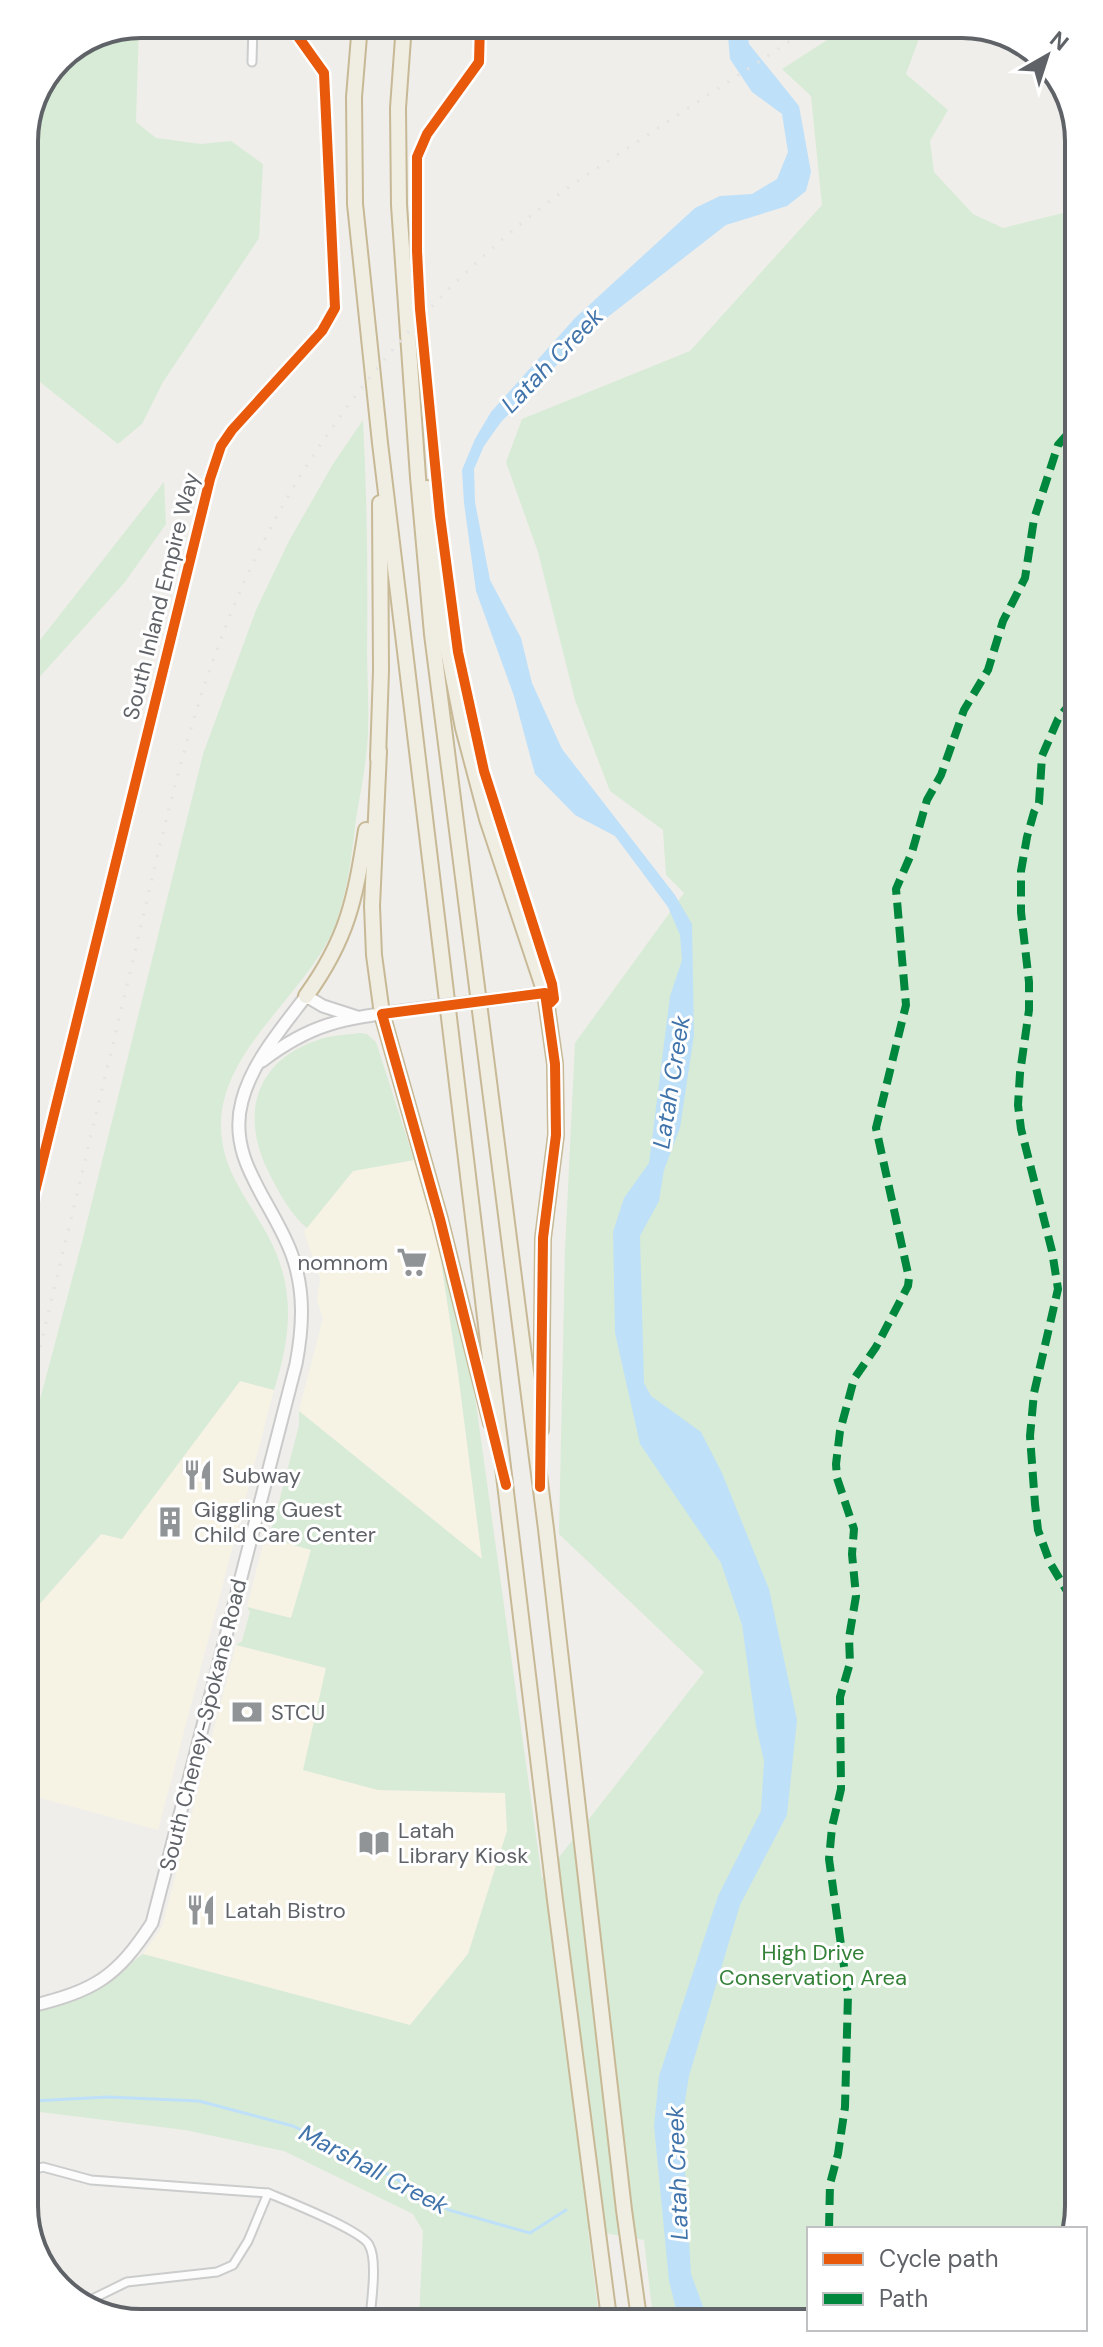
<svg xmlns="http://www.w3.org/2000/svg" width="1103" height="2347" font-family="'DM Sans',sans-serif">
<rect width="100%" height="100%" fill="#efeeea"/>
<g fill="#f7f3e4">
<path d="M 414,1160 L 437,1235 L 458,1373 L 482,1560 L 299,1411 L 323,1318 L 317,1301 L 320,1279 L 304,1231 L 353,1171 Z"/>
<path d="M 240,1381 L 274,1390 L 158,1830 L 33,1796 L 31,1786 L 30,1615 L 102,1534 L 122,1539 Z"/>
<path d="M 265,1537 L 311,1549 L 291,1618 L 247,1607 Z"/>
<path d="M 236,1645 L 326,1668 L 304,1770 L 378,1790 L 505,1793 L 507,1831 L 468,1954 L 410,2025 L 143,1954 L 162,1927 Z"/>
</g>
<g fill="#d8ebd6">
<path d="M 852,24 L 935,24 L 921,33 L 906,74 L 948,110 L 930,141 L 934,172 L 973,214 L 1003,228 L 1071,211 L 1079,2207 L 1072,2229 L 809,2229 L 809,2316 L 653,2318 L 644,2240 L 588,2230 L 599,2318 L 571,2319 L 548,2308 L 525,2309 L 516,2319 L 419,2320 L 423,2231 L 413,2214 L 284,2151 L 185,2130 L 32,2111 L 32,2013 C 59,2006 85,1999 109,1983 C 122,1975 130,1962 143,1954 L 410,2025 L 468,1954 L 507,1831 L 505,1793 L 378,1790 L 303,1770 L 326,1668 L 236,1645 L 242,1641 L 250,1612 L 247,1607 L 291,1618 L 311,1550 L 265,1537 L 273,1525 L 299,1425 L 299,1411 L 482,1559 L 458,1373 L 437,1235 L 463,1332 L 476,1404 L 542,1879 L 704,1672 L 559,1534 L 565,1250 L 575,1043 L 684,893 L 666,875 L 663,830 L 610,791 L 575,700 L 538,552 L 506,462 L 522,419 L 690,351 L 822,205 L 811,96 L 782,69 Z"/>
<path d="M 139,25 L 136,122 L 156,138 L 201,144 L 231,141 L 263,164 L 259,238 L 163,382 L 142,424 L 118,444 L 25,370 L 24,134 L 59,58 Z"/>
<path d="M 363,420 C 367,496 368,573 367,650 C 367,682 370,715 367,747 C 365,771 360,795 356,819 C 352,853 348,888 337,920 C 312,991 224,1044 221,1122 C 220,1170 248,1198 269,1238 C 296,1289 291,1337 274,1390 L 240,1381 L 122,1539 L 101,1534 L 30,1615 L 29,1441 L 83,1238 L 203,754 L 256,610 L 289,541 L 333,464 Z"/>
<path d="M 164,482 L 166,524 L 125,582 L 26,692 L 26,658 Z"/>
<path d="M 360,1033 L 367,1034 L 376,1042 L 414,1160 L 353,1171 L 307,1228 C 291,1215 278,1191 269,1173 C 240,1116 254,1061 318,1040 C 331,1035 346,1035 360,1033 Z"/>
</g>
<path fill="#bfe0f9" d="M 727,24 L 746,24 L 749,44 L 799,106 L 811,172 L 806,191 L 787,206 L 726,225 L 591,330 L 501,422 L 484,446 L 474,469 L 475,502 L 490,580 L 521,638 L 532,683 L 562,749 L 675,895 L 692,924 L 694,1035 L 680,1128 L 664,1170 L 659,1201 L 640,1236 L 644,1383 L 651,1396 L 701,1432 L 722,1473 L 769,1589 L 797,1720 L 787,1815 L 740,1905 L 689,2076 L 682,2120 L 691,2274 L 707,2317 L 678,2317 L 669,2281 L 654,2126 L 659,2076 L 718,1896 L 761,1811 L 764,1761 L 756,1726 L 742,1625 L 721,1563 L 640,1444 L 615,1333 L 613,1232 L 624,1198 L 649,1163 L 670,996 L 682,960 L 680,935 L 668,907 L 615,836 L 575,815 L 535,774 L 514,696 L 476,591 L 464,503 L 462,470 L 475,439 L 491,412 L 575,318 L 695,208 L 720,196 L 752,194 L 777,179 L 788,152 L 782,114 L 752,92 L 730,59 Z"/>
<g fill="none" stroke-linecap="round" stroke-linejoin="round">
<path stroke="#bfe0f9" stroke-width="3" d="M 32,2101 L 108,2097 L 199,2101 L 293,2126 L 360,2158 L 449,2210 L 530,2233 L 566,2210"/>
<g stroke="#cbcccc" stroke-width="11">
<g id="street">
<path d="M 252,62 L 253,24"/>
<path d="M 466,81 L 480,58 L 480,24"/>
<path d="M 29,1216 L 210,479 L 221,446 L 232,430 L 322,331 L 335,308 L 324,73 L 294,31 L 296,24"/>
<path d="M 32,2170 L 43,2167 L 91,2180 L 268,2193 C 287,2201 361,2230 369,2245 C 378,2261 371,2302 370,2320"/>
<path d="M 33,2244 L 44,2264"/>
<path d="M 80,2305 L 127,2282 L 217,2272 L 233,2265 L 248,2241 L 268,2193"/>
</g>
</g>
<g stroke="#cacacb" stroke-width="15">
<g id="secondary">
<path d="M 514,997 L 545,993"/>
<path d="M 262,1061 C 312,1023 342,1019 402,1011"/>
<path d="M 32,2006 C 95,1990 116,1978 152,1923 L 296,1364 C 303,1327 305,1291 292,1255 C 273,1202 226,1160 242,1101 C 252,1062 282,1028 306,996 L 323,1006 L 357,1017"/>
</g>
</g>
<g stroke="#c8b996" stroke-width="18">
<g id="highway">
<path d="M 360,24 L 354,97 L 355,204 L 380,443 L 555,1900 L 609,2318"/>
<path d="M 404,24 L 398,108 L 399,205 L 418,477 L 432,634 L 546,1529 L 624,2210 L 639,2318"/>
<path d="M 427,488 L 431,508 L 444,631 L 463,728 L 487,819 L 545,993 L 555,1064 L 556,1135 L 543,1238 L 541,1430"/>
<path d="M 379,751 L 372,906 L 374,955 L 382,1014 L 440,1219 L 491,1423"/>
<path d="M 378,758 L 381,671 L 380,503"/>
<path d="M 306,996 C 348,938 355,899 366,830"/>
</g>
</g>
<use href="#street" stroke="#fdfcfc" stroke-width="7"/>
<use href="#secondary" stroke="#fdfcfc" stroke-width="11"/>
<use href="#highway" stroke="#f0ede3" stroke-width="14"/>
<path stroke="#e4e4e4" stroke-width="3" stroke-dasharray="2 10" stroke-linecap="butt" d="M 29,1394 C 62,1256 95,1119 128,981 C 158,855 184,726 234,606 C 301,441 428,287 573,184 L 816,24"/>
<g stroke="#cacacb" stroke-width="15" stroke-linecap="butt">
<path id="secondary-bridge" d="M 402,1011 L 514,997"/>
</g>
<use href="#secondary-bridge" stroke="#fdfcfc" stroke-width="11"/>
<g stroke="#00873e" stroke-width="8" stroke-dasharray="16 8" stroke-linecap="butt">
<path d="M 1073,700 L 1058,719 L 1042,756 L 1039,803 L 1034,812 L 1027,837 L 1021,871 L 1021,912 L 1029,982 L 1029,1010 L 1020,1073 L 1018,1105 L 1021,1129 L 1052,1251 L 1058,1289 L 1034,1393 L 1030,1436 L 1035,1504 L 1038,1530 L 1050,1563 L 1077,1608"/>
<path d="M 829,2229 L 830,2184 L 838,2154 L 845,2107 L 848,1995 L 829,1859 L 832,1827 L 841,1789 L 840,1697 L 850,1663 L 849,1638 L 856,1596 L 852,1554 L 854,1529 L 837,1478 L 836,1464 L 840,1431 L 854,1379 L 876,1347 L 908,1286 L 909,1278 L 876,1128 L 906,1005 L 896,889 L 912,852 L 927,800 L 941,775 L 964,710 L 988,670 L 1003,621 L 1025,578 L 1034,519 L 1058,445 L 1072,429"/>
</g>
<g stroke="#fff" stroke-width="15">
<g id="cycleway">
<path d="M 480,24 L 479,62 L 427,134 L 417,157 L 417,251 L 420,309 L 440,516 L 458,652 L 484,771 L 552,984 L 554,999 L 550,1003"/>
<path d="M 29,1216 L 210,479 L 221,446 L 232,430 L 322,331 L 335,308 L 324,73 L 294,31 L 296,24"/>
<path d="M 506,1485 L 440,1219 L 382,1014 L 545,993 L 555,1064 L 556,1135 L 543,1238 L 540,1487"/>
</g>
</g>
<use href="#cycleway" stroke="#e8590c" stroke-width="10"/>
</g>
<defs>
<g id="supermarket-bare" transform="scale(2.4)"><path d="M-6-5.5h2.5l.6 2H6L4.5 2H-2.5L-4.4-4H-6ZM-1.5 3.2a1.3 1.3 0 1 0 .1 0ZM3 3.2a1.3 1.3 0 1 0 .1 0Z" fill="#919496" stroke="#fff" stroke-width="2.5" paint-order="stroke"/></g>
<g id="restaurant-bare" transform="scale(2.4)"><path d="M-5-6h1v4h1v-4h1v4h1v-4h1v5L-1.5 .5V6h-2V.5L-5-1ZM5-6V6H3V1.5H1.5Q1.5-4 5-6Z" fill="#919496" stroke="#fff" stroke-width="2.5" paint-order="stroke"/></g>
<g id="building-bare" transform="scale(2.4)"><path d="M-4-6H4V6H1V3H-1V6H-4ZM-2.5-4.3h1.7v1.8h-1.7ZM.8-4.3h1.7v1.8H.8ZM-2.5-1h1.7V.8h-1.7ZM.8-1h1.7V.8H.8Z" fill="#919496" stroke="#fff" stroke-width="2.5" paint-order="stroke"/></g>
<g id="bank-bare" transform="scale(2.4)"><path d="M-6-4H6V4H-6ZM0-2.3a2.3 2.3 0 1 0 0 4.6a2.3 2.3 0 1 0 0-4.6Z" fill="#919496" stroke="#fff" stroke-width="2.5" paint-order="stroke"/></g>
<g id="library-bare" transform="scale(2.4)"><path d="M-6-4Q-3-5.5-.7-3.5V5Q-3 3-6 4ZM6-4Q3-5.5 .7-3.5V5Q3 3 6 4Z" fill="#919496" stroke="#fff" stroke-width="2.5" paint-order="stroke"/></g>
</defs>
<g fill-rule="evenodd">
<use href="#supermarket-bare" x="412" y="1262"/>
<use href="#restaurant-bare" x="198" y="1475"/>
<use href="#building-bare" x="170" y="1522"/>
<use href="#bank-bare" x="247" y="1712"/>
<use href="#library-bare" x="374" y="1843"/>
<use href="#restaurant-bare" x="201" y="1910"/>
</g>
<g text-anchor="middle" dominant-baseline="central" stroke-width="6" stroke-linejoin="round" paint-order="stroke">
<g font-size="22" fill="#5f6368" stroke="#fff">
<text transform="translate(161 596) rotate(-76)">South Inland Empire Way</text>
<text transform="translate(203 1725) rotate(-76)">South Cheney-Spokane Road</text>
</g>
<g font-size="22" fill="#5f6368" stroke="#fff" text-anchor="start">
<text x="388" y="1262" text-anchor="end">nomnom</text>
<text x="222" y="1475">Subway</text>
<text x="194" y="1509">Giggling Guest<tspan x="194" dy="25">Child Care Center</tspan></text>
<text x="271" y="1712">STCU</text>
<text x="398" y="1830">Latah<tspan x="398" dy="25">Library Kiosk</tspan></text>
<text x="225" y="1910">Latah Bistro</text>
</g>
<g font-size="22" fill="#348238" stroke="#fff">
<text x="813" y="1952">High Drive<tspan x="813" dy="25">Conservation Area</tspan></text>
</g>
<g font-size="24" font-style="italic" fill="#4174aa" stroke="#fff">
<text transform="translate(552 360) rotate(-46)">Latah Creek</text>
<text transform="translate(671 1082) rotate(-81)">Latah Creek</text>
<text transform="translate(374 2169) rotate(28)">Marshall Creek</text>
<text transform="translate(677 2173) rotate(-92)">Latah Creek</text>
</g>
</g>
<path d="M0 0H1103V2347H0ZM141 38H962A103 103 0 0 1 1065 141V2206A103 103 0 0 1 962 2309H141A103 103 0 0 1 38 2206V141A103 103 0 0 1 141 38Z" fill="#fff" fill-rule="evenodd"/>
<path fill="none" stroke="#5f6368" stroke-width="4" d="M141 38H962A103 103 0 0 1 1065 141V2206A103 103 0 0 1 962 2309H141A103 103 0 0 1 38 2206V141A103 103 0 0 1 141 38Z"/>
<rect x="807" y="2227" width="280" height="104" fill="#ffffff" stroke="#bfc1c3" stroke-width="2"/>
<rect x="823" y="2253" width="40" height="12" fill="#e8590c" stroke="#bfc1c3" stroke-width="2"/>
<text x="879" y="2267" font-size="24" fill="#5f6368">Cycle path</text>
<rect x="823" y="2293" width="40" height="12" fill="#00873e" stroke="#bfc1c3" stroke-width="2"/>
<text x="879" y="2307" font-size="24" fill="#5f6368">Path</text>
<g transform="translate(1047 56) rotate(39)" stroke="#ffffff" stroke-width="6" paint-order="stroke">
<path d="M0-6L14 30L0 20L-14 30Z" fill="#5f6368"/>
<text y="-12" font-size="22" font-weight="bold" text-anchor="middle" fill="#5f6368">N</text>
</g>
</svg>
